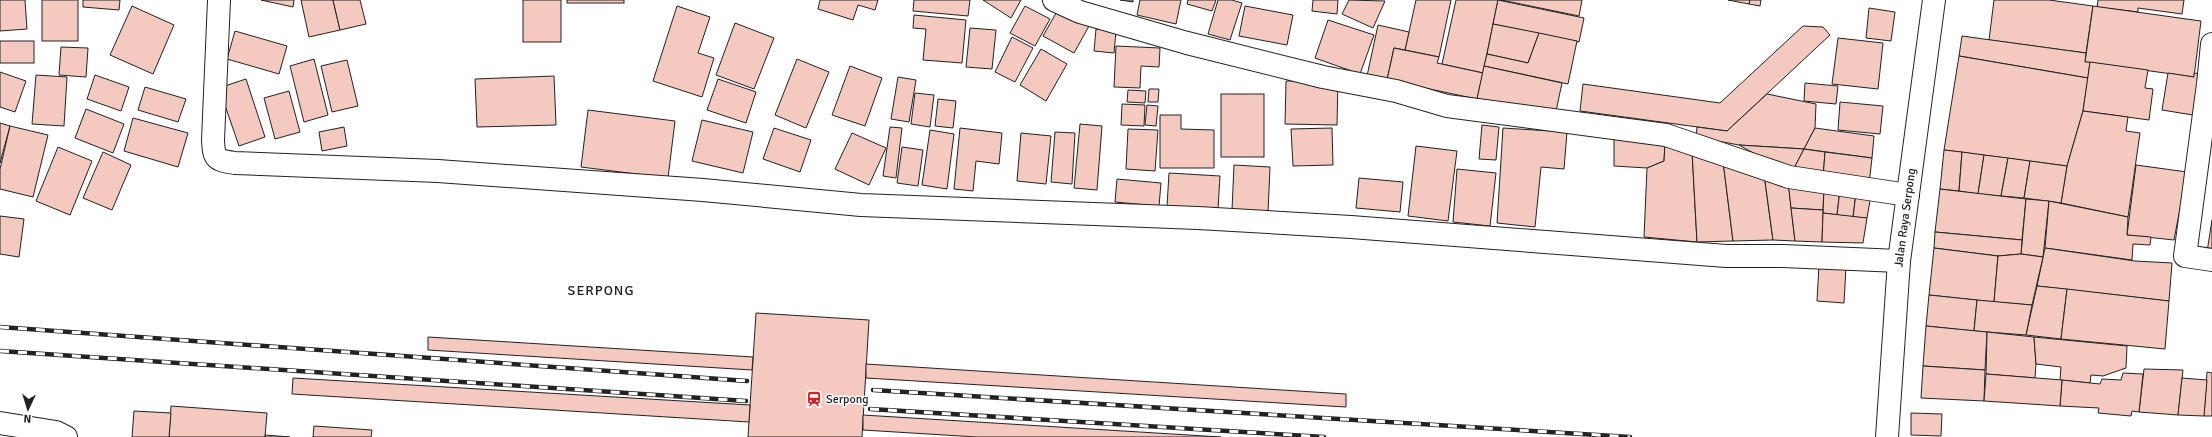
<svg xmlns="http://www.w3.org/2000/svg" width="2212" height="437" font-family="Signika,sans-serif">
<rect width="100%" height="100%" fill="#fff"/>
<g fill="#f3c9c0" stroke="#222">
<path d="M 0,0 L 25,0 L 27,29 L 0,31 Z"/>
<rect x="42" y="0" width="36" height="41"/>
<path d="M 83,0 L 120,0 L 119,10 L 83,7 Z"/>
<path d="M 261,0 L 294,0 L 293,7 Z"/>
<path d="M 301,0 L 333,0 L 340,30 L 309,37 Z"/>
<path d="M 333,0 L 360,0 L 366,24 L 340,30 Z"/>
<rect x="523" y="0" width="38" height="42"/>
<rect x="567" y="0" width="57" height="3"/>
<path d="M 820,0 L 878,0 L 875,10 L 858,5 L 853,20 L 818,9 Z"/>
<path d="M 914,0 L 970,0 L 968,16 L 913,11 Z"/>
<path d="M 983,0 L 1021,0 L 1011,18 Z"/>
<path d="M 1120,0 L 1133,0 L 1133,2 Z"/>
<path d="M 1140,0 L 1181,0 L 1176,24 L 1137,15 Z"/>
<path d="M 1188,0 L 1216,0 L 1212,11 L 1187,4 Z"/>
<path d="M 1218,0 L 1232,0 L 1242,3 L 1230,40 L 1208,34 Z"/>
<path d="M 1313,0 L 1338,0 L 1337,14 L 1312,11 Z"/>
<path d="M 1349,0 L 1385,1 L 1373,28 L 1342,14 Z"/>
<path d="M 1416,0 L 1451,0 L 1439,57 L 1405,50 Z"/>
<path d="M 1456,0 L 1498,0 L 1483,73 L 1442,64 Z"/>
<path d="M 1498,0 L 1584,18 L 1579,42 L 1493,24 Z"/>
<path d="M 1501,0 L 1582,0 L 1579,16 Z"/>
<path d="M 1728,0 L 1750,0 L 1749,4 Z"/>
<path d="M 1750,0 L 1761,0 L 1760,6 L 1749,4 Z"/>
<path d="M 1994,0 L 2049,0 L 2093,6 L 2086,53 L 1989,40 Z"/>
<path d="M 2098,0 L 2184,0 L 2182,14 L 2138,8 L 2138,12 L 2097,7 Z"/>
<path d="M 132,6 L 174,25 L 153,74 L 110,55 Z"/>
<path d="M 677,6 L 710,17 L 698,53 L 714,58 L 702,97 L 653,81 Z"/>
<path d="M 1025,6 L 1050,19 L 1035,46 L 1010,33 Z"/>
<path d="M 1245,6 L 1293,15 L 1287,45 L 1239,36 Z"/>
<path d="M 2093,6 L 2201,21 L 2194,77 L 2085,62 Z"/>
<path d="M 1059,8 L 1089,26 L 1074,53 L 1043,36 Z"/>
<path d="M 1869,8 L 1895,12 L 1891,41 L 1866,38 Z"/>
<path d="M 914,15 L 966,20 L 962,63 L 923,60 L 926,29 L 913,28 Z"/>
<path d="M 1328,20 L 1374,35 L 1360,74 L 1315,58 Z"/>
<path d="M 735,23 L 774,38 L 754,89 L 716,75 Z"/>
<path d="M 1493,24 L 1539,33 L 1528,63 L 1487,54 Z"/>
<path d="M 1378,25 L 1409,32 L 1405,50 L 1394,48 L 1387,80 L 1367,76 Z"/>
<path d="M 1803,26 L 1823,27 L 1830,35 L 1727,131 L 1580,111 L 1583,84 L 1720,103 Z"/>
<path d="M 970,28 L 996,30 L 992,69 L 966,67 Z"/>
<path d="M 1096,29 L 1116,31 L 1114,53 L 1094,51 Z"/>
<path d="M 235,31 L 287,46 L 279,74 L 227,59 Z"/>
<path d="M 1539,33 L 1577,41 L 1568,84 L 1484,66 L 1487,54 L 1528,63 Z"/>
<path d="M 1962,36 L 2086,53 L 2085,62 L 2090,62 L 2088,78 L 1959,56 Z"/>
<path d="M 1012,37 L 1033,48 L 1015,82 L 995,72 Z"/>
<path d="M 1838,38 L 1883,43 L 1878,89 L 1832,84 Z"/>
<rect x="0" y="41" width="34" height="22"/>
<path d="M 1116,46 L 1160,48 L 1159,67 L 1141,66 L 1140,88 L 1114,87 Z"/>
<path d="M 61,47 L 88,48 L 86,77 L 59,75 Z"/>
<path d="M 1394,48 L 1439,57 L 1437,63 L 1483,73 L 1477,99 L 1387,80 Z"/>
<path d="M 1041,49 L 1067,64 L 1046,101 L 1020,85 Z"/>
<path d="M 1959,56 L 2088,78 L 2083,111 L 2067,166 L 1944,150 Z"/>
<path d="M 314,59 L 328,115 L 304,122 L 290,66 Z"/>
<path d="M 797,59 L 829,72 L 806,128 L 775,115 Z"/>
<path d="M 347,60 L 358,106 L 332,112 L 321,66 Z"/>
<path d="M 2090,62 L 2148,70 L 2145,88 L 2153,89 L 2149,120 L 2083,111 Z"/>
<path d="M 850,66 L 882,78 L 865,126 L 832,115 Z"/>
<path d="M 1484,66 L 1562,83 L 1555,116 L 1477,99 Z"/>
<path d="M 0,72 L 26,81 L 15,112 L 0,107 Z"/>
<path d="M 2168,73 L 2194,77 L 2194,73 L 2200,74 L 2193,115 L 2162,110 Z"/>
<path d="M 36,75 L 67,77 L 64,126 L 32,124 Z"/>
<path d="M 95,75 L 129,87 L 121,111 L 87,99 Z"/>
<path d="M 554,76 L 556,125 L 477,127 L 475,79 Z"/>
<path d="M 898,77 L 916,80 L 909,122 L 891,119 Z"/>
<path d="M 246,79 L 265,137 L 239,146 L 219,88 Z"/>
<path d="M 718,79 L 756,92 L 746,123 L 707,110 Z"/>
<path d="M 1286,81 L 1338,81 L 1337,125 L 1285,124 Z"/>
<path d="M 1805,83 L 1838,86 L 1836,104 L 1804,101 Z"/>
<path d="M 145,87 L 186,99 L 178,122 L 138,110 Z"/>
<path d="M 1149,89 L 1159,89 L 1158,102 L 1148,102 Z"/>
<path d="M 1128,90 L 1146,91 L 1145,103 L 1127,102 Z"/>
<path d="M 289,91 L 300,132 L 275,139 L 264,98 Z"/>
<path d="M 915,93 L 934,95 L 930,127 L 911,124 Z"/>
<rect x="1221" y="94" width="43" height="63"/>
<path d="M 1767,94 L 1816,104 L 1815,128 L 1804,149 L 1739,145 L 1696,137 L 1697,127 L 1727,131 Z"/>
<path d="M 938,99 L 956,101 L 953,128 L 935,126 Z"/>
<path d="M 1840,102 L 1883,106 L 1880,134 L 1838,130 Z"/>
<path d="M 1122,104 L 1145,105 L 1144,126 L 1121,125 Z"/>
<path d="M 1147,105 L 1158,106 L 1156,126 L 1145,125 Z"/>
<path d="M 86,109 L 124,124 L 113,153 L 75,138 Z"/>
<path d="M 588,110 L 675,121 L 668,178 L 581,167 Z"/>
<path d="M 2083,111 L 2128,117 L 2126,131 L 2140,133 L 2128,217 L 2061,203 L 2067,166 Z"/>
<path d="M 1160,115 L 1181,115 L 1181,129 L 1214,130 L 1214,168 L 1160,168 Z"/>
<path d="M 133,118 L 188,133 L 178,167 L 124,151 Z"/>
<path d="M 702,120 L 753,132 L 743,173 L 692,161 Z"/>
<path d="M 0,123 L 10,126 L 0,163 Z"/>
<path d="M 1080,124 L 1102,126 L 1097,190 L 1074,188 Z"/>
<path d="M 1482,125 L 1499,127 L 1496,160 L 1479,159 Z"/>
<path d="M 10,126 L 48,135 L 33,197 L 0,189 L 0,169 Z"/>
<path d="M 344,127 L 347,146 L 322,151 L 319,132 Z"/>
<path d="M 890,127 L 902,128 L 896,178 L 883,176 Z"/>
<path d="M 774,128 L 811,140 L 800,172 L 763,159 Z"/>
<path d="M 960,128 L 1002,133 L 999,164 L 976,161 L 973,191 L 954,189 Z"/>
<path d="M 1332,128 L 1333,165 L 1293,166 L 1291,129 Z"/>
<path d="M 1503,128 L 1567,132 L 1564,169 L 1541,167 L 1535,227 L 1497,223 Z"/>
<path d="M 1815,128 L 1874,136 L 1872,158 L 1804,149 Z"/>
<path d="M 1128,129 L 1158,130 L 1155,171 L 1126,169 Z"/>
<path d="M 930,130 L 954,134 L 947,189 L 922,185 Z"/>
<path d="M 1055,132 L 1075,133 L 1072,184 L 1051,182 Z"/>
<path d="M 852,133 L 886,148 L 869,185 L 835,169 Z"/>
<path d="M 1021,133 L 1051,136 L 1046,184 L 1017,181 Z"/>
<path d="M 1614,136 L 1665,143 L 1664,161 L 1647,168 L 1614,166 Z"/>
<path d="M 1665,143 L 1692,151 L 1697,242 L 1644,237 L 1647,168 L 1664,161 Z"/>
<path d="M 1739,145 L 1804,149 L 1791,174 Z"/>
<path d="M 1416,146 L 1457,151 L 1448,221 L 1408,216 Z"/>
<path d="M 58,147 L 92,161 L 70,215 L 36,201 Z"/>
<path d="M 902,147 L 923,150 L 918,186 L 897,183 Z"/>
<path d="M 1804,149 L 1825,152 L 1823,178 L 1791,174 Z"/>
<path d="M 1944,150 L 1962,152 L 1959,191 L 1940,189 Z"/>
<path d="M 1692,151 L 1723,161 L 1733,241 L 1697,242 Z"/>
<path d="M 103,152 L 131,165 L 112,210 L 83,198 Z"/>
<path d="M 1825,152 L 1872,158 L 1869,184 L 1823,178 Z"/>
<path d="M 1962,152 L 1984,155 L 1978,194 L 1959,191 Z"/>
<path d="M 1984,155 L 2008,158 L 2001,196 L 1978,194 Z"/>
<path d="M 2008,158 L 2030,161 L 2024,198 L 2001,196 Z"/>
<path d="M 1723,161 L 1764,174 L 1773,240 L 1733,241 Z"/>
<path d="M 2030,161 L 2067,166 L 2061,203 L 2024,198 Z"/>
<path d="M 1234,165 L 1270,167 L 1268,212 L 1232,210 Z"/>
<path d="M 2136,165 L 2187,172 L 2174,240 L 2127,235 Z"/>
<path d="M 1457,169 L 1496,173 L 1490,226 L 1453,222 Z"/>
<path d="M 1169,173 L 1220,176 L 1218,209 L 1167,206 Z"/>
<path d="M 1764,174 L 1788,181 L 1795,241 L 1773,240 Z"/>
<path d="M 1359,178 L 1403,182 L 1400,212 L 1356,208 Z"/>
<path d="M 1117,179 L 1161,183 L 1159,206 L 1115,202 Z"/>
<path d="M 1788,181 L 1824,188 L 1823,210 L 1791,208 Z"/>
<path d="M 1824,188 L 1840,190 L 1837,215 L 1823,213 Z"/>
<path d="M 1940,189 L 2026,199 L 2022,240 L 1935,232 Z"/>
<path d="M 1840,190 L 1856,193 L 1853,217 L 1837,215 Z"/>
<path d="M 1856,193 L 1871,195 L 1867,218 L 1853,217 Z"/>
<path d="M 2026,199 L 2049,201 L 2043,257 L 2021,254 Z"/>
<path d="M 2049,201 L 2128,217 L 2127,235 L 2151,237 L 2150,245 L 2133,244 L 2132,260 L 2045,248 Z"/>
<path d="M 1791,208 L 1823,210 L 1822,242 L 1795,241 Z"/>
<path d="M 1823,213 L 1867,218 L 1863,243 L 1822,242 Z"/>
<path d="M 0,216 L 24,219 L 19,257 L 0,254 Z"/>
<path d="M 2212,220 L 2212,253 L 2207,252 Z"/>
<path d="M 1935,232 L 2022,240 L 2021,254 L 1998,256 L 1934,248 Z"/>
<path d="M 1934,248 L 1998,256 L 1994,302 L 1929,295 Z"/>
<path d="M 2045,248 L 2135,261 L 2172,263 L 2169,301 L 2037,286 Z"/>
<path d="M 2021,254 L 2043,257 L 2032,305 L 1994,302 L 1998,256 Z"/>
<path d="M 1819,265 L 1846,267 L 1844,303 L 1817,301 Z"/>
<path d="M 2037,286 L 2067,289 L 2061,339 L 2026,335 Z"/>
<path d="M 2067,289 L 2169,301 L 2165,349 L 2061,339 Z"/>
<path d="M 1929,295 L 1977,300 L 1974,331 L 1926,326 Z"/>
<path d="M 1977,300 L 2032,305 L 2026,335 L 1974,331 Z"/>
<path d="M 756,313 L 869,320 L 862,437 L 748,437 Z"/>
<path d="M 1926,326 L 1987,332 L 1985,370 L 1923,366 Z"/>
<path d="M 1987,332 L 2034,337 L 2036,364 L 2035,378 L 1986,374 Z"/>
<path d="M 428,337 L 753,357 L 752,370 L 428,350 Z"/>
<path d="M 2034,337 L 2127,346 L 2126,368 L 2103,376 L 2091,375 L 2090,383 L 2060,380 L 2061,367 L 2036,364 Z"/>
<path d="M 866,364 L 1346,394 L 1346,407 L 866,378 Z"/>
<path d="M 1923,366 L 1985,370 L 1984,401 L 1921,398 Z"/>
<path d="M 2144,369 L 2183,370 L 2178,415 L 2139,412 Z"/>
<path d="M 2207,372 L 2212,373 L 2212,416 L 2204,416 Z"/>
<path d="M 2123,373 L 2143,374 L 2139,412 L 2132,411 L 2131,416 L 2098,413 L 2099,408 L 2060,406 L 2062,380 L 2100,384 L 2102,379 L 2121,380 Z"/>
<path d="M 1986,374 L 2062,380 L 2060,406 L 1984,401 Z"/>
<path d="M 293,378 L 750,405 L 749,422 L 292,394 Z"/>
<path d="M 2182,378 L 2207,380 L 2204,416 L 2178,415 Z"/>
<path d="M 171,406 L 267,413 L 265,437 L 169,437 Z"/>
<path d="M 134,411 L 171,413 L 169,437 L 132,437 Z"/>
<path d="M 1911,413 L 1942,414 L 1941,436 L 1911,435 Z"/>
<path d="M 863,415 L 1221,437 L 977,437 L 863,430 Z"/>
<path d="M 314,426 L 372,430 L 371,437 L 313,437 Z"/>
<path d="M 265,435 L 290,437 L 265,437 Z"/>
</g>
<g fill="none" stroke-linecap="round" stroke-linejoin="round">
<g stroke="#222" stroke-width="24">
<g id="street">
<path d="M 219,0 L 213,140 C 214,159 215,160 235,163 L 438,171 L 703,190 L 861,205 L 1198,218 L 1351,227 L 1726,256 L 1783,256 L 1899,261"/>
<path d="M 1054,0 L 1080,12 L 1187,43 L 1323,77 L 1396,91 L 1447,106 L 1666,135 L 1789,177 L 1908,195"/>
<path d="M 2212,44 L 2208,84 L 2185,256 L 2212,260"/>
<path d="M 0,423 L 56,432 L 66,437"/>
</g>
</g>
<g stroke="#222" stroke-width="24">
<g id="secondary">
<path id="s1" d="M 1887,437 L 1899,261 L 1934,0"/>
</g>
</g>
<use href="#street" stroke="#fff" stroke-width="22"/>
<use href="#secondary" stroke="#fff" stroke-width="22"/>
<g stroke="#222" stroke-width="4.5">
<g id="rail">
<path d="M 0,327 L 747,381"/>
<path d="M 0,351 L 746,401"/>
<path d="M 873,390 L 1630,437"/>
<path d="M 870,409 L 1324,437"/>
</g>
</g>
<use href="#rail" stroke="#fff" stroke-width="3" stroke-dasharray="9" stroke-linecap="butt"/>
</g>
<defs>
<g id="station-bare" transform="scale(1.2)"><path d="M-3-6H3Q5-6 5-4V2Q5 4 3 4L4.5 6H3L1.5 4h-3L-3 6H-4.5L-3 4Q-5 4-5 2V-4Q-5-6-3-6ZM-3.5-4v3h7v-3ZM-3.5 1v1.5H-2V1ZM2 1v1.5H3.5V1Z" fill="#c62828" stroke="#fff" stroke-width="2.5" paint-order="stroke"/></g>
</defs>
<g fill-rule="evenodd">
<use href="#station-bare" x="814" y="399"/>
</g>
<g text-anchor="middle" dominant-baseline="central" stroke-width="3" stroke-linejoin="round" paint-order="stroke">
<g font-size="12" fill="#222" stroke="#fff">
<text stroke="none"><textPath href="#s1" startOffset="220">Jalan Raya Serpong</textPath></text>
</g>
<g font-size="12" fill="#222" stroke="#fff" text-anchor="start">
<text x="826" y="399">Serpong</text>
</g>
<g font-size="14" letter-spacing="1" fill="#222" stroke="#fff">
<text x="601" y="290">SERPONG</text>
</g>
</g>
<g transform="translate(28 409) rotate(184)" stroke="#ffffff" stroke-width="3" paint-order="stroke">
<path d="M0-3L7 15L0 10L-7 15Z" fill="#222222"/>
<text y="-6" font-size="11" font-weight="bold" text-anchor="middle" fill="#222222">N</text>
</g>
</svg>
